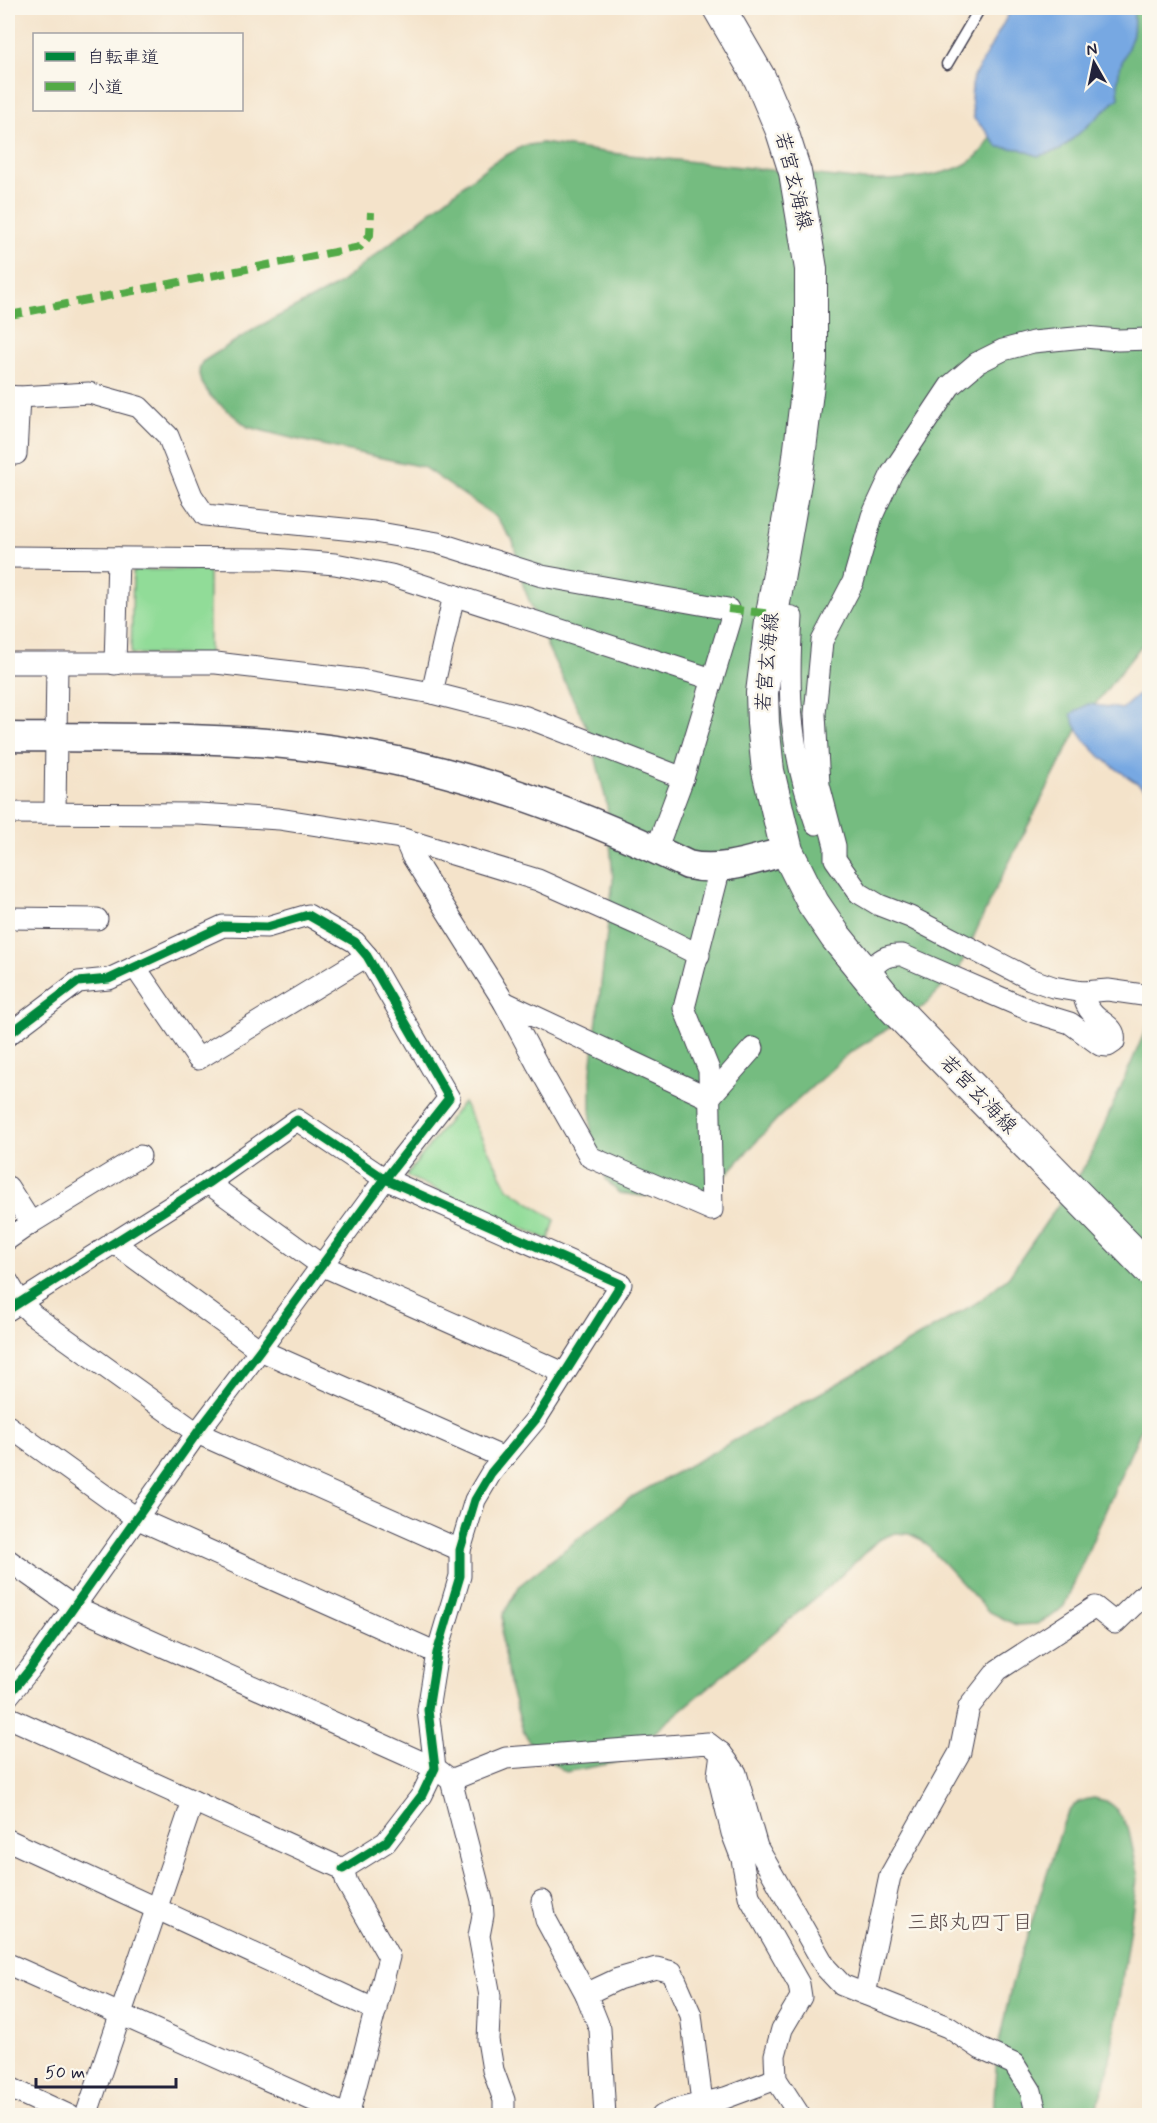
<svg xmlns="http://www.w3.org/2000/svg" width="1157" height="2123" font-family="Mynerve,'Klee One',sans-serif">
<rect width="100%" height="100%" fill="#fbf7ec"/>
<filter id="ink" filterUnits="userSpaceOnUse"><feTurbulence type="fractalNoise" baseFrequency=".0167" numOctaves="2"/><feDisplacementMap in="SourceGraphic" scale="12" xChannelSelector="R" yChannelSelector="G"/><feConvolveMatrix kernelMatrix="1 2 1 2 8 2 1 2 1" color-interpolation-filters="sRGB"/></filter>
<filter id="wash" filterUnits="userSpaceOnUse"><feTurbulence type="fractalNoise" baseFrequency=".008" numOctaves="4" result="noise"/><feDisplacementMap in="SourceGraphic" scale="24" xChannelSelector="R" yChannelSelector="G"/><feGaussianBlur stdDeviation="1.35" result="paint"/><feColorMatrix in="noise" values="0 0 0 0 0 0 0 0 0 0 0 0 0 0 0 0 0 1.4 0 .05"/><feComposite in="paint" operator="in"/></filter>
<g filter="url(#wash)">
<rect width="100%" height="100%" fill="#f4e3ca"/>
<g fill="#91dc98" stroke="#5a7f6a" stroke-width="1.5">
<path d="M 209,569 L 209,655 L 131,654 L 133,573 L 135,570 Z"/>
<path d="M 463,1102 L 508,1188 L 555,1220 L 549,1240 L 406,1176 Z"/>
</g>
<g fill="#74bc80" stroke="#4b6f5e" stroke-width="1.5">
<path d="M 1052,8 L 1149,8 L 1149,636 L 1081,722 L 993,894 L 958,971 L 924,1006 L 848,1054 L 778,1118 L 712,1190 L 685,1196 L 642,1196 L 619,1193 L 606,1179 L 591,1132 L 591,1071 L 613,880 L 607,805 L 590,734 L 547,646 L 523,585 L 513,541 L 496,517 L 423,467 L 295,439 L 248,427 L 211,397 L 202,383 L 199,369 L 202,362 L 256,328 L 336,286 L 492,163 L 523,146 L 542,143 L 611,153 L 864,180 C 894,181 956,178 978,155 C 993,140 1000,117 1009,99 C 1024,68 1038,38 1052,8 Z"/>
<path d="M 1149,1022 L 1149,1411 L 1064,1606 L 1052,1616 L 1037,1624 L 1016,1625 L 988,1611 L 922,1540 L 909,1534 L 895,1533 L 878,1540 L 832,1584 L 619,1762 L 566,1772 L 538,1754 L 523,1731 L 509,1682 L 502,1642 L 503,1615 L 520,1585 L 630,1498 L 835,1385 L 978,1302 L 1009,1276 L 1089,1160 Z"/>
<path d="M 1094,1798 L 1106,1801 L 1116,1809 L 1128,1827 L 1138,1873 L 1108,2073 L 1096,2109 L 1091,2115 L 993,2116 L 997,2051 L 1012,1983 L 1064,1821 C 1072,1806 1077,1800 1094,1798 Z"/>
</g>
<g fill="#77a8e2" stroke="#4c658e" stroke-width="1.5">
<path d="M 1012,8 L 1134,8 C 1133,17 1135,28 1132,37 C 1123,63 1115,68 1119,98 L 1060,150 L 1038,156 L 1020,149 L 998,147 L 986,131 L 974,119 L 971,98 L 973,78 Z"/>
<path d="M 1147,687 L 1150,687 L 1149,791 C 1120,771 1081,750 1071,714 L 1088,704 L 1122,709 Z"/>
</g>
</g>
<g filter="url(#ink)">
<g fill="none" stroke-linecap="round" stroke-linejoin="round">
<g stroke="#423f50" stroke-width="13">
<path id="lane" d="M 947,64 L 980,8"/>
</g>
<g stroke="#423f50" stroke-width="23">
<g id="street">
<path d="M 1150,339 L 1118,340 L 1085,337 L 1033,342 L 1003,350 L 977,363 L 950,386 L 892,473 L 872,516 L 853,582 L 822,641 L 815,714 L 819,785 L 835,846 L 835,859 L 859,893 L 879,905 L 910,917 L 1030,979 L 1053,987 L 1083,992 L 1108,990 L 1150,996"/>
<path d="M 8,396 L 19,397 L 89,393 L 139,407 L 168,436 L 192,496 L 205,515 L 374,532 L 438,543 L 542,576 L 728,609 L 731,619 L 683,778 L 656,850"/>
<path d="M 8,453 L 16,454 L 19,397"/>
<path d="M 8,557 L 274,559 L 335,564 L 391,575 L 712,679"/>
<path d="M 772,614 L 792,617 C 787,696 790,749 816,824"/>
<path d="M 8,663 L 216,663 L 361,680 L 432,693 L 526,717 L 683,778"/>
<path d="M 115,664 L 118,558"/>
<path d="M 432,693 L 454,595"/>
<path d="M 55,812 L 57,664"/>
<path d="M 8,813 L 199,814 L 279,819 L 400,838 L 538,880 L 641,926 L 699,955"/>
<path d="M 405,840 L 412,856 L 504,1002 L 537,1064 L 590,1157 L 712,1210 L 709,1070 L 684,1008 L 720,868"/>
<path d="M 8,918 L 97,919"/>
<path d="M 135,967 L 198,1059 L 367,956"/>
<path d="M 865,975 C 878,962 883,954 902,955 L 1034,1012 L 1070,1023 L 1100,1045 L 1108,1046 L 1114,1042 C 1117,1027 1102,1024 1093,1014 C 1086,1007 1085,1001 1083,992"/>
<path d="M 504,1002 L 709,1098"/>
<path d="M 8,1035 L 78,982 L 109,979 L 223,926 L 267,927 L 308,915 L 355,942 L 367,956 L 449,1098 L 385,1179 L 260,1350 L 197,1433 L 30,1669 L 8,1696"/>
<path d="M 709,1098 L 753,1048"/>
<path d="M 208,1183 L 321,1265 L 564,1373"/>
<path d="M 8,1187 L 31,1223"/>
<path d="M 8,1239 L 31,1223 L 140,1156"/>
<path d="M 113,1242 L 260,1350 L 504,1458"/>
<path d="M 8,1282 L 20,1302 L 33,1315 L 197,1433 L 460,1550"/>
<path d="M 8,1310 L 208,1183 L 297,1120 L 385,1179 L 621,1284 L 536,1419 L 491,1473 L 475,1500 L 460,1550 L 460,1576 L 437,1653 L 428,1710 L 435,1768 L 422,1795 L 386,1842 L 343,1869"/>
<path d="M 8,1426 L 136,1518 L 437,1653"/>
<path d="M 8,1560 L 73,1606 L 435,1768 L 451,1780 L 506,1758 L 708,1743 L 721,1753 L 718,1775 L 732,1833 L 742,1859 L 749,1896 L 799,1984 L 801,1997 L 782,2029 L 775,2055 L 776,2079 L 800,2116"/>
<path d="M 8,1717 L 343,1869"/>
<path d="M 721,1753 L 736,1773 L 757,1847 L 826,1968 L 842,1985 L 948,2027 L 981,2049 L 1014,2064 L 1031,2091 L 1036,2112 L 1034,2116"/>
<path d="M 451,1780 L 482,1900 L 483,1915 L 479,1936 L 490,1996 L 488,2040 L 493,2070 L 504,2100 L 504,2116"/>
<path d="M 8,1840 L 376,2010"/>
<path d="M 343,1869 L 347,1883 L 389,1957 L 348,2116"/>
<path d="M 542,1901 L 546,1920 L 586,1994 L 600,2029 L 605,2116"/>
<path d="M 8,1964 L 348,2116"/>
<path d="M 586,1994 L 618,1979 L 656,1968 L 672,1972 L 691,2015 L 702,2102"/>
<path d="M 865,1994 L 890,1876 L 960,1752 L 969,1707 L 998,1670 L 1095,1607 L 1115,1623 L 1150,1589"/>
<path d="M 8,2087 L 70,2116"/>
<path d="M 86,2116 L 193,1801"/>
<path d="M 662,2116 L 674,2110 L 725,2098 L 776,2079"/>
</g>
</g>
<g stroke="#423f50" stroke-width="31">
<path id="secondary" d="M 8,737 C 109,738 211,736 312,747 C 442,762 571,808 688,865 C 721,873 755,859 787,851"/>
</g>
<g stroke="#423f50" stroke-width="34">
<path id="primary" d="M 719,8 L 760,79 L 782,131 L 795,172 L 811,269 L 811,359 L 798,465 L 772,614 L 762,693 L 763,723 L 768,771 L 787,851 L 813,903 L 836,937 L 893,1007 L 1150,1270"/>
</g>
<use href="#lane" stroke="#fff" stroke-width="10"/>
<use href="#street" stroke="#fff" stroke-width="21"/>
<use href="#secondary" stroke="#fff" stroke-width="28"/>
<use href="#primary" stroke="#fff" stroke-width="32"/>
<g stroke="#53aa46" stroke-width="8" stroke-dasharray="15 8" stroke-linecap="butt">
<path d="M 8,314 L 15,314 L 360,247 L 370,235 L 371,212"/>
<path d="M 728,609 L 772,614"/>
</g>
<g stroke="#fbf7ec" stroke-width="13">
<g id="cycleway">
<path d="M 8,1035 L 78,982 L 109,979 L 223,926 L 267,927 L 308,915 L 355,942 L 367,956 L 449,1098 L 385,1179 L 260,1350 L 197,1433 L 30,1669 L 8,1696"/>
<path d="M 8,1310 L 208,1183 L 297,1120 L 385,1179 L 621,1284 L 536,1419 L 491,1473 L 475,1500 L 460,1550 L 460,1576 L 437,1653 L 428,1710 L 435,1768 L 422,1795 L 386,1842 L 343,1869"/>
</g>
</g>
<use href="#cycleway" stroke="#00873e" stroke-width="9"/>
</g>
</g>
<g text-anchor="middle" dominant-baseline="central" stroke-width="5" stroke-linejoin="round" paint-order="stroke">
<g font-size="20" fill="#22223b" stroke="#fbf7ec">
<text transform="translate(793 181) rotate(76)">若宮玄海線</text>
<text transform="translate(768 662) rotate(-85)">若宮玄海線</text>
<text transform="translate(978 1095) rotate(46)">若宮玄海線</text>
</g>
<g font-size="21" fill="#5d4d4d" stroke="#fbf7ec">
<text x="970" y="1923">三郎丸四丁目</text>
</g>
</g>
<rect width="1157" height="2123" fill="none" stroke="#fbf7ec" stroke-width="30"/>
<rect x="33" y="33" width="210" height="78" fill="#fbf7ec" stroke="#a4a2a5" stroke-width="1.5"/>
<rect x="45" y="52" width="30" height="9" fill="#00873e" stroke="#a4a2a5" stroke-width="1.5"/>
<text x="87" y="63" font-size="18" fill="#22223b">自転車道</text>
<rect x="45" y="82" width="30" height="9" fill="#53aa46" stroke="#a4a2a5" stroke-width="1.5"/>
<text x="87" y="93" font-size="18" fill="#22223b">小道</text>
<g transform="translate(1094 63) rotate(351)" stroke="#fbf7ec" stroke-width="4.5" paint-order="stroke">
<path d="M0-4.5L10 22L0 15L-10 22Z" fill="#22223b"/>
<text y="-9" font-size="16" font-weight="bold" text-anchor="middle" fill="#22223b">N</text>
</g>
<path d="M36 2078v9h140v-9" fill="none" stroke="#22223b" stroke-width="3"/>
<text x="45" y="2078" font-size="18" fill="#22223b" stroke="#fbf7ec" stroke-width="4.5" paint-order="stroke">50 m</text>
</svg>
